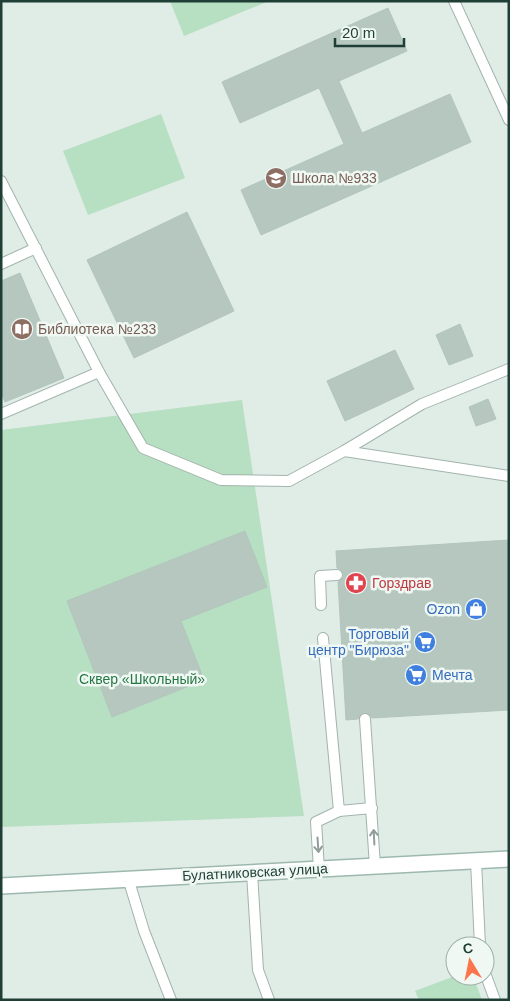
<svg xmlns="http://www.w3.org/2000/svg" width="510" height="1001" font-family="Arial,sans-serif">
<rect width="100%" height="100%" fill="#e0ece6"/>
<g fill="#b7dfc1">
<path d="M 170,1 L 269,1 L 184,36 Z"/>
<path d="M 161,114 L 185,178 L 88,215 L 63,151 Z"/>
<path d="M 242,400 L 304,816 L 1,827 L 1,430 Z"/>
<path d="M 455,976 L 473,976 L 482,1000 L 419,1000 L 415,991 Z"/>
</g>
<g fill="#b5c7bf" stroke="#b2c6bd">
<path d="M 388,8 L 407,51 L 339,81 L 362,133 L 450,94 L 471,142 L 261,235 L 241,190 L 344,144 L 319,88 L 240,123 L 222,82 Z"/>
<path d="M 187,212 L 234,311 L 134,358 L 87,260 Z"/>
<path d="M 20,273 L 64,378 L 5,402 L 1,392 L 1,281 Z"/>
<path d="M 460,324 L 473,356 L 449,365 L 436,335 Z"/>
<path d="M 395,350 L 414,389 L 345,421 L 327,381 Z"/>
<path d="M 488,399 L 496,419 L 476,426 L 469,407 Z"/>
<path d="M 245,531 L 267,587 L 181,621 L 204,680 L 112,717 L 67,601 Z"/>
<path d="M 509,540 L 509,710 L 372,718 L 370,715 L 365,712 L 361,714 L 358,719 L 346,720 L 338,582 L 343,578 L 344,574 L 340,569 L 337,568 L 336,551 Z"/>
</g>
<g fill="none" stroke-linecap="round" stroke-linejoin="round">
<g stroke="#a2b4ad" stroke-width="12">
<g id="lane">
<path d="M 454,1 L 509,120"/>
<path d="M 1,181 L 99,372 L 143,448 L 221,480 L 289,481 L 344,451 L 422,404 L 509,369"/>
<path d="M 1,264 L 36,248"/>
<path d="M 1,414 L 99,372"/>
<path d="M 344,451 L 509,476"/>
<path d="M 321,605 L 320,576 L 337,575"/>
<path d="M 323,638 L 339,811 L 372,808"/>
<path d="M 365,719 L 375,866"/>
<path d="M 476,861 L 480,946"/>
<path d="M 319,869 L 316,822 L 339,811"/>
<path d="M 252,873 L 258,970 L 269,1000"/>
<path d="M 128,878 L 144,931 L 171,1000"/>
<path d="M 485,973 L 495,1000"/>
</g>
</g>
<g stroke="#9db9af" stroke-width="18">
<path id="secondary" d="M 1,886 L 509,859"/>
</g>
<use href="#lane" stroke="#fff" stroke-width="10"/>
<use href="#secondary" stroke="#fff" stroke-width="15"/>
</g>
<defs><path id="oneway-shaft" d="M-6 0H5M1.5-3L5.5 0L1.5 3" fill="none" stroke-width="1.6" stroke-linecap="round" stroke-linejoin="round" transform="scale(1.25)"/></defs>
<g stroke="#8f9e9a">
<use href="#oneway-shaft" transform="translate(374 837) rotate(-93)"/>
<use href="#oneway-shaft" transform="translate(318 845) rotate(86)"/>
</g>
<defs>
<g id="school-disc" transform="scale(1.125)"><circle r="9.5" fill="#8d6e63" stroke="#f0f8f4"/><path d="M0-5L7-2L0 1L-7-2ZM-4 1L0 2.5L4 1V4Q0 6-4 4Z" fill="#fff"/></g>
<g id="library-disc" transform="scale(1.125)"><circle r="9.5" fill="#8d6e63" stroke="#f0f8f4"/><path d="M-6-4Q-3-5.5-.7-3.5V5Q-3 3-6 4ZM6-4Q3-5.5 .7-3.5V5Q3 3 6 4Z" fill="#fff"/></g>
<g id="pharmacy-disc" transform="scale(1.125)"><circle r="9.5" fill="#e0444e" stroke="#f0f8f4"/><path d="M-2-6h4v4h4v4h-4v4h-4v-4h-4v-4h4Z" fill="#fff"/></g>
<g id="shop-disc" transform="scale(1.125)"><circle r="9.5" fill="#3f7fe0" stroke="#f0f8f4"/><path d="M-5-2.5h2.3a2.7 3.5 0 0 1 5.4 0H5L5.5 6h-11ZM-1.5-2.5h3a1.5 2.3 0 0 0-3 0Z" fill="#fff"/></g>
<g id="supermarket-disc" transform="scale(1.125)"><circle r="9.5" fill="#3f7fe0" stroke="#f0f8f4"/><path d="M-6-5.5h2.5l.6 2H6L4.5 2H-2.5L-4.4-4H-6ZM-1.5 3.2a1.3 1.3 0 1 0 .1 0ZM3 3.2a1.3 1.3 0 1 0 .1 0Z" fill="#fff"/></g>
</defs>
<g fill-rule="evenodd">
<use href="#school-disc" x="276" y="178"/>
<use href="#library-disc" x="22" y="329"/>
<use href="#pharmacy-disc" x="356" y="583"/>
<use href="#shop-disc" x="476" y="609"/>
<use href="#supermarket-disc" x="425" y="642"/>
<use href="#supermarket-disc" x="416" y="675"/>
</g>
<g text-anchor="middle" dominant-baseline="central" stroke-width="5" stroke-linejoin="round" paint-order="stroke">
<g font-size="14" fill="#785e54" stroke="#f0f8f4" text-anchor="start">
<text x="292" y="178">Школа №933</text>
<text x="38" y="329">Библиотека №233</text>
</g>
<g font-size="14" fill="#be3a42" stroke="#f0f8f4" text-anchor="start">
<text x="372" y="583">Горздрав</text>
</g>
<g font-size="14" fill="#366cbe" stroke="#f0f8f4" text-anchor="end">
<text x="460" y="609">Ozon</text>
<text x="409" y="634">Торговый<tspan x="409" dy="16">центр "Бирюза"</tspan></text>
<text x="432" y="675" text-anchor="start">Мечта</text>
</g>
<g font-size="14" fill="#267745" stroke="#f0f8f4">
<text x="142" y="679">Сквер «Школьный»</text>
</g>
<g font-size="14" fill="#1f3e35" stroke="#f0f8f4">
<text transform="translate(255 872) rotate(-3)">Булатниковская улица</text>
</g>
</g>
<rect width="510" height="1001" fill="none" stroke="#1f3e35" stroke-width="5"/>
<g transform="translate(470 961) rotate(350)"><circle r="24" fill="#f0f8f4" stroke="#9caea8"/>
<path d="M0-4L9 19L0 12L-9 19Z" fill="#fc764d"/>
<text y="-8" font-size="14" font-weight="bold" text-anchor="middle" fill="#1f3e35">С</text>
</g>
<path d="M335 38v8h69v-8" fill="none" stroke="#1f3e35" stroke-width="2.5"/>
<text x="342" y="38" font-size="15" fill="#1f3e35" stroke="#f0f8f4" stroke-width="4" paint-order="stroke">20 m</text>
</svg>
